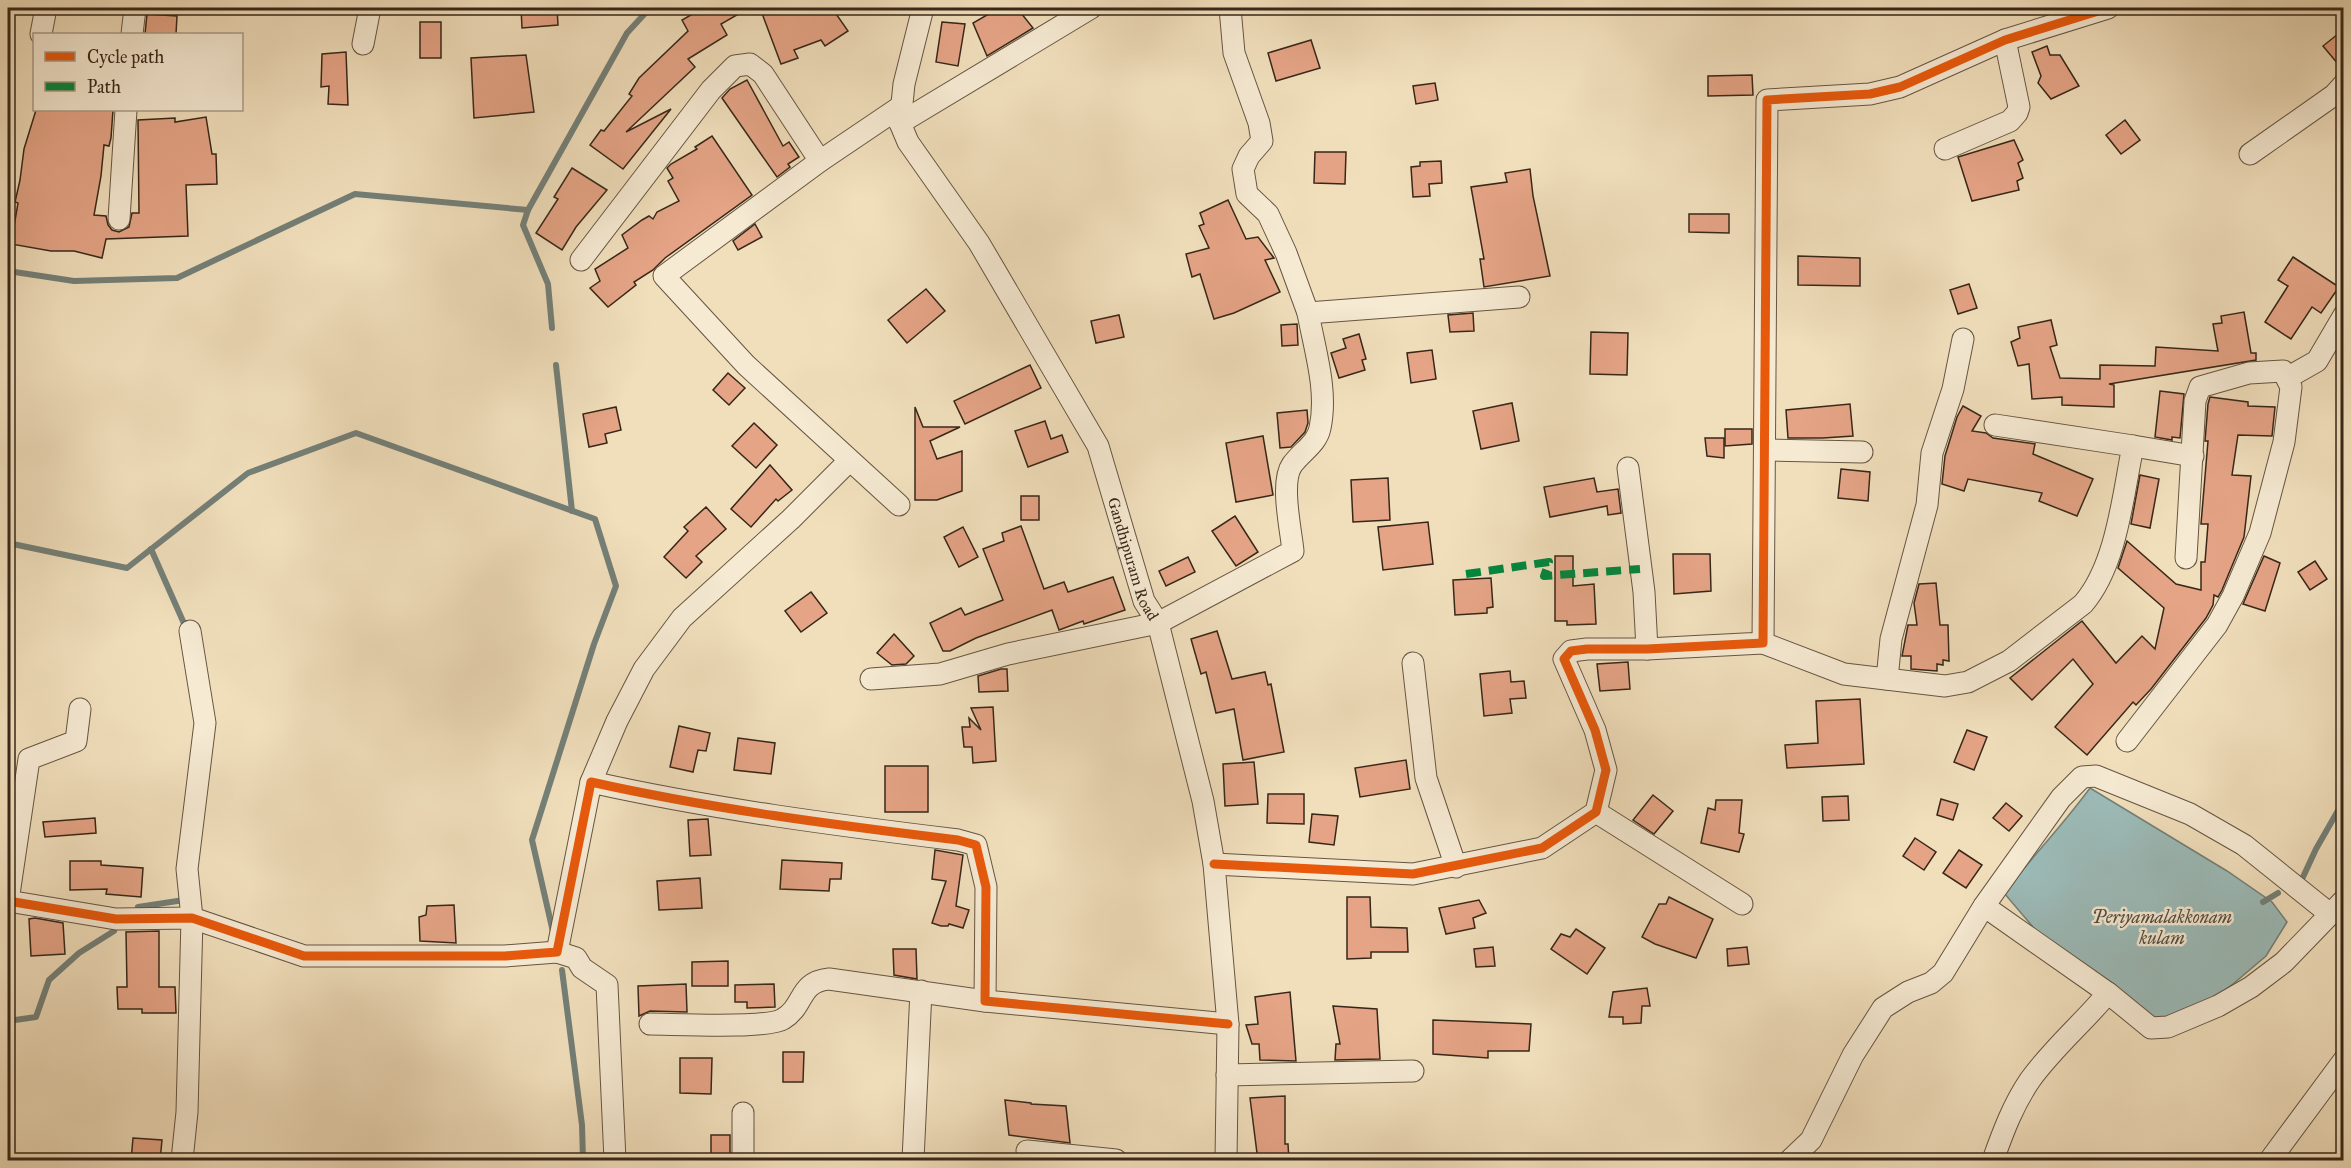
<svg xmlns="http://www.w3.org/2000/svg" width="2351" height="1168" font-family="'IM FELL Great Primer',serif">
<rect width="100%" height="100%" fill="#f1dfbc"/>
<filter id="stains"><feTurbulence type="fractalNoise" baseFrequency=".00333" numOctaves="4"/><feColorMatrix values="0 0 0 0 .2 0 0 0 0 .09 0 0 0 0 .02 0 0 0 .5 -.17"/></filter>
<radialGradient id="worn" r=".72"><stop offset=".6" stop-color="#630" stop-opacity="0"/><stop offset="1" stop-color="#630" stop-opacity=".3"/></radialGradient>
<path fill="#9cbbb8" stroke="#748078" stroke-width="1.5" d="M 2090,788 L 2227,871 L 2272,902 L 2287,922 L 2266,956 L 2233,984 L 2199,1009 L 2155,1025 L 2068,959 L 2033,927 L 2004,893 C 2032,857 2063,825 2090,788 Z"/>
<g fill="none" stroke-linecap="round" stroke-linejoin="round">
<g stroke="#748078" stroke-width="6">
<path d="M 8,271 L 74,281 L 177,278 L 355,194 L 528,210"/>
<path d="M 552,328 L 548,284 L 523,225 L 528,210 L 627,33 L 650,8"/>
<path d="M 556,365 L 572,511"/>
<path d="M 8,543 L 127,568 L 248,473 L 356,433 L 595,519 L 616,586 L 594,644 L 532,840 L 553,932"/>
<path d="M 151,549 L 186,628"/>
<path d="M 2303,877 L 2316,849 L 2344,800"/>
<path d="M 2263,902 L 2278,893"/>
<path d="M 138,907 L 184,900 L 184,897"/>
<path d="M 562,970 L 582,1125 L 583,1160"/>
<path d="M 8,1021 L 36,1017 L 49,980 L 79,953 L 114,931"/>
</g>
</g>
<g fill="#e5a486" stroke="#372718" stroke-width="1.5">
<path d="M 521,8 L 557,8 L 558,25 L 522,28 Z"/>
<path d="M 703,8 L 749,8 L 721,24 L 727,35 L 688,59 L 695,67 L 626,132 L 671,109 L 623,169 L 590,145 L 601,130 L 604,131 L 632,96 L 629,94 L 639,78 L 688,31 L 682,20 Z"/>
<path d="M 760,8 L 832,8 L 848,31 L 825,46 L 821,40 L 794,50 L 798,58 L 781,64 Z"/>
<path d="M 999,8 L 1017,8 L 1033,28 L 987,56 L 973,23 Z"/>
<path d="M 147,14 L 177,16 L 176,34 L 145,34 Z"/>
<rect x="420" y="22" width="21" height="36"/>
<path d="M 942,22 L 965,24 L 958,66 L 936,62 Z"/>
<path d="M 2343,30 L 2343,70 L 2323,46 Z"/>
<path d="M 1311,40 L 1320,68 L 1276,81 L 1268,53 Z"/>
<path d="M 2047,46 L 2050,55 L 2060,55 L 2079,86 L 2051,99 L 2038,83 L 2041,76 L 2032,52 Z"/>
<path d="M 346,52 L 348,105 L 328,104 L 329,86 L 321,87 L 322,54 Z"/>
<path d="M 526,55 L 534,112 L 474,118 L 471,58 Z"/>
<path d="M 1752,75 L 1753,95 L 1708,96 L 1708,76 Z"/>
<path d="M 747,80 L 783,146 L 789,142 L 799,157 L 788,164 L 790,167 L 777,177 L 722,98 L 730,89 Z"/>
<path d="M 1435,83 L 1438,100 L 1416,104 L 1413,86 Z"/>
<path d="M 36,110 L 113,110 L 111,138 L 109,146 L 104,145 L 101,176 L 94,215 L 106,216 L 108,225 L 112,230 L 119,232 L 129,227 L 132,213 L 139,213 L 138,120 L 175,118 L 175,122 L 206,117 L 212,154 L 216,154 L 217,184 L 186,185 L 188,236 L 106,239 L 102,258 L 74,251 L 51,251 L 11,244 L 18,203 L 15,202 L 20,180 L 24,149 Z"/>
<path d="M 2125,120 L 2140,140 L 2121,154 L 2106,135 Z"/>
<path d="M 712,136 L 752,195 L 665,258 L 653,270 L 634,282 L 636,285 L 608,307 L 590,288 L 600,281 L 595,269 L 628,248 L 622,235 L 642,220 L 649,216 L 653,219 L 657,212 L 679,201 L 668,181 L 673,178 L 667,168 L 671,164 L 697,149 L 695,147 Z"/>
<path d="M 2014,140 L 2023,160 L 2018,163 L 2023,178 L 2017,181 L 2019,190 L 1972,201 L 1958,157 Z"/>
<path d="M 1315,152 L 1346,152 L 1345,184 L 1314,183 Z"/>
<path d="M 1441,161 L 1442,183 L 1429,184 L 1430,196 L 1413,197 L 1411,167 L 1420,166 L 1420,162 Z"/>
<path d="M 572,168 L 607,190 L 576,227 L 562,250 L 536,233 L 558,199 L 554,197 Z"/>
<path d="M 1530,169 L 1533,196 L 1550,276 L 1484,287 L 1480,259 L 1484,259 L 1471,187 L 1507,182 L 1505,173 Z"/>
<path d="M 1228,200 L 1246,239 L 1258,237 L 1274,258 L 1265,260 L 1280,292 L 1234,313 L 1214,319 L 1200,274 L 1192,277 L 1186,254 L 1209,248 L 1199,226 L 1204,224 L 1200,213 Z"/>
<path d="M 1689,214 L 1729,214 L 1729,233 L 1689,232 Z"/>
<path d="M 755,224 L 762,237 L 738,250 L 733,241 Z"/>
<path d="M 1798,256 L 1860,258 L 1860,286 L 1798,285 Z"/>
<path d="M 2293,257 L 2339,287 L 2321,313 L 2312,307 L 2291,339 L 2265,322 L 2288,286 L 2278,280 Z"/>
<path d="M 1969,284 L 1977,308 L 1958,314 L 1950,290 Z"/>
<path d="M 926,289 L 945,311 L 907,343 L 888,320 Z"/>
<path d="M 2244,312 L 2251,353 L 2256,353 L 2256,360 L 2109,384 L 2114,385 L 2114,407 L 2062,405 L 2062,397 L 2032,399 L 2029,364 L 2018,366 L 2011,342 L 2020,338 L 2018,327 L 2051,320 L 2057,345 L 2050,347 L 2060,378 L 2100,379 L 2100,365 L 2155,366 L 2156,347 L 2218,351 L 2213,324 L 2222,323 L 2221,316 Z"/>
<path d="M 1473,313 L 1474,331 L 1450,332 L 1448,315 Z"/>
<path d="M 1119,315 L 1124,337 L 1096,343 L 1091,321 Z"/>
<path d="M 1297,324 L 1298,345 L 1282,346 L 1281,325 Z"/>
<path d="M 1591,332 L 1628,333 L 1627,375 L 1590,374 Z"/>
<path d="M 1359,334 L 1366,359 L 1362,360 L 1365,370 L 1339,378 L 1331,353 L 1346,348 L 1343,339 Z"/>
<path d="M 1432,350 L 1436,379 L 1411,383 L 1407,353 Z"/>
<path d="M 1030,365 L 1041,388 L 965,424 L 954,401 Z"/>
<path d="M 728,373 L 745,388 L 729,405 L 713,390 Z"/>
<path d="M 2160,391 L 2184,394 L 2180,438 L 2172,437 L 2172,440 L 2155,437 Z"/>
<path d="M 2210,397 L 2248,402 L 2248,406 L 2275,407 L 2272,436 L 2238,435 L 2232,475 L 2251,476 L 2244,537 L 2222,590 L 2218,597 L 2214,595 L 2213,605 L 2206,618 L 2151,689 L 2136,705 L 2133,702 L 2087,755 L 2055,727 L 2093,684 L 2073,659 L 2032,700 L 2010,678 L 2082,621 L 2116,663 L 2142,636 L 2155,649 L 2164,608 L 2118,568 L 2127,541 L 2176,584 L 2201,590 L 2201,562 L 2205,562 L 2208,524 L 2201,524 L 2208,441 L 2205,441 L 2208,404 Z"/>
<path d="M 1512,403 L 1519,441 L 1481,449 L 1473,411 Z"/>
<path d="M 1850,404 L 1853,436 L 1823,438 L 1788,438 L 1786,410 Z"/>
<path d="M 1963,406 L 1981,416 L 1972,431 L 1986,433 L 1993,438 L 2035,444 L 2033,454 L 2093,479 L 2077,516 L 2039,501 L 2042,493 L 1968,479 L 1964,491 L 1942,484 L 1945,456 L 1957,417 Z"/>
<path d="M 616,407 L 621,430 L 605,434 L 607,443 L 589,447 L 583,414 Z"/>
<path d="M 915,407 L 923,427 L 960,427 L 930,441 L 937,459 L 962,451 L 962,491 L 937,500 L 915,500 Z"/>
<path d="M 1307,410 L 1308,423 L 1305,432 L 1291,447 L 1280,448 L 1277,413 Z"/>
<path d="M 1045,421 L 1051,439 L 1062,435 L 1068,452 L 1028,467 L 1015,431 Z"/>
<path d="M 754,423 L 777,445 L 756,468 L 732,446 Z"/>
<path d="M 1725,429 L 1752,429 L 1752,444 L 1725,446 Z"/>
<path d="M 1263,436 L 1273,495 L 1236,502 L 1226,443 Z"/>
<path d="M 1705,438 L 1724,438 L 1724,458 L 1707,456 Z"/>
<path d="M 770,465 L 792,490 L 778,501 L 776,499 L 751,527 L 731,509 Z"/>
<path d="M 1841,469 L 1870,472 L 1868,501 L 1838,498 Z"/>
<path d="M 2140,475 L 2159,479 L 2150,528 L 2131,524 Z"/>
<path d="M 1388,478 L 1390,520 L 1353,522 L 1351,480 Z"/>
<path d="M 1594,478 L 1597,492 L 1618,489 L 1621,513 L 1608,515 L 1607,506 L 1550,517 L 1544,487 Z"/>
<rect x="1021" y="496" width="18" height="24"/>
<path d="M 706,507 L 726,529 L 696,556 L 702,562 L 686,578 L 664,557 L 688,531 L 684,527 Z"/>
<path d="M 1235,516 L 1258,552 L 1236,566 L 1212,531 Z"/>
<path d="M 1428,522 L 1433,564 L 1383,570 L 1378,527 Z"/>
<path d="M 1021,526 L 1044,589 L 1064,582 L 1068,592 L 1113,577 L 1125,610 L 1084,624 L 1083,621 L 1059,630 L 1052,610 L 976,638 L 950,651 L 943,651 L 930,623 L 961,608 L 965,615 L 1003,600 L 983,549 L 1004,541 L 1002,533 Z"/>
<path d="M 963,527 L 978,557 L 959,567 L 944,537 Z"/>
<path d="M 1673,554 L 1710,554 L 1711,591 L 1674,594 Z"/>
<path d="M 1555,556 L 1573,556 L 1573,586 L 1594,584 L 1596,624 L 1567,625 L 1567,621 L 1555,621 Z"/>
<path d="M 2264,556 L 2280,563 L 2265,611 L 2243,604 Z"/>
<path d="M 1188,557 L 1195,572 L 1166,586 L 1159,571 Z"/>
<path d="M 2315,561 L 2327,579 L 2310,590 L 2298,572 Z"/>
<path d="M 1491,578 L 1493,607 L 1487,608 L 1487,613 L 1455,615 L 1453,580 Z"/>
<path d="M 1936,583 L 1940,625 L 1948,625 L 1949,661 L 1943,660 L 1943,665 L 1937,664 L 1937,671 L 1911,669 L 1911,656 L 1902,656 L 1908,625 L 1917,625 L 1914,603 L 1919,584 Z"/>
<path d="M 811,592 L 827,613 L 801,632 L 785,611 Z"/>
<path d="M 1217,631 L 1232,679 L 1265,672 L 1268,685 L 1271,684 L 1284,752 L 1243,760 L 1234,709 L 1216,713 L 1206,672 L 1201,674 L 1191,639 Z"/>
<path d="M 894,634 L 914,656 L 906,664 L 892,665 L 877,653 Z"/>
<path d="M 1628,662 L 1630,689 L 1600,691 L 1597,664 Z"/>
<path d="M 1001,669 L 1007,669 L 1008,691 L 979,692 L 978,676 Z"/>
<path d="M 1510,671 L 1511,682 L 1524,681 L 1526,698 L 1510,699 L 1512,713 L 1484,716 L 1480,674 Z"/>
<path d="M 1860,699 L 1864,764 L 1787,768 L 1785,745 L 1818,743 L 1816,701 Z"/>
<path d="M 993,707 L 996,761 L 973,763 L 972,747 L 964,747 L 962,727 L 970,727 L 969,718 L 981,730 L 971,708 Z"/>
<path d="M 679,726 L 710,733 L 706,751 L 698,750 L 693,772 L 670,767 Z"/>
<path d="M 1967,730 L 1987,737 L 1974,770 L 1954,762 Z"/>
<path d="M 738,738 L 775,743 L 771,774 L 734,770 Z"/>
<path d="M 1406,760 L 1410,789 L 1360,797 L 1355,768 Z"/>
<path d="M 1254,762 L 1258,804 L 1225,806 L 1223,764 Z"/>
<rect x="885" y="766" width="43" height="46"/>
<path d="M 1268,794 L 1304,794 L 1304,824 L 1267,823 Z"/>
<path d="M 1653,795 L 1673,811 L 1654,834 L 1633,820 Z"/>
<path d="M 1848,796 L 1849,820 L 1823,821 L 1822,797 Z"/>
<path d="M 1941,799 L 1958,804 L 1953,820 L 1937,815 Z"/>
<path d="M 1716,800 L 1742,800 L 1739,833 L 1744,834 L 1739,852 L 1701,843 L 1708,808 L 1715,810 Z"/>
<path d="M 2006,803 L 2022,816 L 2009,831 L 1993,818 Z"/>
<path d="M 1312,814 L 1338,816 L 1334,845 L 1309,842 Z"/>
<path d="M 95,818 L 96,833 L 45,837 L 43,822 Z"/>
<path d="M 708,819 L 711,855 L 690,856 L 688,820 Z"/>
<path d="M 1915,838 L 1936,852 L 1924,870 L 1903,856 Z"/>
<path d="M 935,850 L 963,855 L 956,906 L 969,910 L 963,928 L 949,924 L 948,926 L 941,926 L 932,923 L 946,881 L 932,879 Z"/>
<path d="M 1959,850 L 1982,865 L 1966,888 L 1943,873 Z"/>
<path d="M 782,860 L 842,863 L 841,879 L 830,879 L 829,891 L 780,889 Z"/>
<path d="M 70,861 L 101,861 L 101,865 L 143,868 L 141,897 L 106,894 L 107,889 L 70,890 Z"/>
<path d="M 700,878 L 702,908 L 659,910 L 657,881 Z"/>
<path d="M 1347,897 L 1370,897 L 1371,927 L 1407,928 L 1408,952 L 1371,952 L 1371,958 L 1347,959 Z"/>
<path d="M 1669,897 L 1713,919 L 1696,958 L 1655,944 L 1642,937 L 1659,904 L 1666,904 Z"/>
<path d="M 1479,900 L 1486,913 L 1473,918 L 1475,928 L 1446,934 L 1439,908 Z"/>
<path d="M 454,905 L 456,943 L 420,941 L 419,917 L 426,915 L 427,906 Z"/>
<path d="M 35,918 L 63,923 L 65,954 L 31,956 L 29,919 Z"/>
<path d="M 1576,929 L 1605,948 L 1587,974 L 1551,949 L 1561,934 L 1570,937 Z"/>
<path d="M 159,931 L 159,987 L 175,987 L 176,1013 L 142,1013 L 142,1009 L 118,1009 L 117,987 L 127,987 L 126,932 Z"/>
<path d="M 1493,947 L 1495,966 L 1476,967 L 1474,949 Z"/>
<path d="M 1747,947 L 1749,964 L 1728,966 L 1727,949 Z"/>
<path d="M 893,949 L 916,949 L 917,979 L 894,975 Z"/>
<path d="M 728,961 L 728,986 L 692,986 L 692,962 Z"/>
<path d="M 686,984 L 687,1012 L 650,1011 L 639,1016 L 638,986 Z"/>
<path d="M 774,984 L 775,1007 L 747,1008 L 747,1002 L 735,1002 L 735,985 Z"/>
<path d="M 1647,988 L 1650,1006 L 1642,1006 L 1641,1023 L 1623,1024 L 1623,1017 L 1609,1017 L 1613,992 Z"/>
<path d="M 1290,992 L 1296,1061 L 1260,1060 L 1259,1044 L 1252,1044 L 1246,1025 L 1258,1024 L 1255,997 Z"/>
<path d="M 1333,1006 L 1377,1009 L 1380,1059 L 1335,1060 L 1336,1044 L 1340,1044 Z"/>
<path d="M 1433,1020 L 1531,1024 L 1529,1051 L 1488,1051 L 1488,1058 L 1433,1054 Z"/>
<path d="M 783,1052 L 804,1052 L 803,1082 L 783,1082 Z"/>
<path d="M 680,1058 L 712,1058 L 711,1094 L 680,1093 Z"/>
<path d="M 1285,1096 L 1285,1144 L 1288,1144 L 1289,1161 L 1258,1161 L 1250,1098 Z"/>
<path d="M 1005,1100 L 1031,1103 L 1031,1104 L 1066,1106 L 1070,1143 L 1009,1135 Z"/>
<rect x="711" y="1135" width="19" height="26"/>
<path d="M 133,1138 L 162,1140 L 160,1161 L 131,1161 Z"/>
</g>
<g fill="none" stroke-linecap="round" stroke-linejoin="round">
<g stroke="#665541" stroke-width="23">
<g id="minor">
<path id="s1" d="M 923,8 L 904,84 L 900,123 L 908,142 L 979,243 L 1098,446 L 1144,601 L 1158,623 L 1203,801 L 1214,864 L 1228,1024 L 1226,1160"/>
<path d="M 1230,8 L 1234,53 L 1259,123 L 1262,141 L 1249,156 L 1243,169 L 1247,194 L 1268,214 L 1286,253 L 1308,313 L 1519,297"/>
<path d="M 41,34 L 46,8"/>
<path d="M 132,34 L 135,8"/>
<path d="M 363,44 L 370,8"/>
<path d="M 900,123 L 1091,8"/>
<path d="M 1945,149 L 2010,121 L 2017,113 L 2019,107 L 2005,40"/>
<path d="M 2250,154 L 2334,95 L 2344,84"/>
<path d="M 119,219 L 126,110"/>
<path d="M 581,260 L 711,90 L 735,66 L 750,64 L 763,74 L 820,161"/>
<path d="M 2287,378 L 2317,361 L 2344,315"/>
<path d="M 2133,446 L 2193,456"/>
<path d="M 1765,450 L 1862,452"/>
<path d="M 1628,468 L 1644,592 L 1647,649"/>
<path d="M 899,505 L 746,365 L 664,276 L 820,161 L 900,107"/>
<path d="M 1763,643 L 1844,674 L 1945,686 L 1968,682 L 2009,661 L 2083,604 C 2117,565 2123,494 2133,446 L 1995,425"/>
<path d="M 1413,663 L 1426,778 L 1456,867"/>
<path d="M 871,679 L 940,674 L 1008,654 L 1158,623 L 1293,551 C 1291,530 1280,482 1292,465 C 1301,452 1317,444 1320,428 C 1328,391 1315,351 1308,313"/>
<path d="M 1887,679 L 1891,639 L 1927,505 L 1932,453 L 1953,389 L 1963,339"/>
<path d="M 2127,741 L 2217,625 L 2233,596 L 2260,533 L 2284,442 L 2291,387 L 2283,371 L 2249,373 L 2200,387 L 2195,401 L 2186,558"/>
<path d="M 591,782 L 617,721 L 644,669 L 682,618 L 791,519 L 849,461"/>
<path d="M 1596,812 L 1742,904"/>
<path d="M 1214,864 L 1413,874 L 1542,848 L 1596,812 L 1606,770 L 1595,730 L 1564,659 L 1571,651 L 1587,649 L 1647,649 L 1763,643 L 1767,100 L 1870,94 L 1900,87 L 2005,40 L 2108,8"/>
<path d="M 8,901 L 116,919 L 192,918 L 304,956 L 505,956 L 557,952 L 591,782 C 712,809 835,825 958,840 L 976,845 L 986,887 L 985,1001 L 1228,1024"/>
<path d="M 8,901 L 29,759 L 76,741 L 80,709"/>
<path d="M 1984,906 L 2108,993"/>
<path d="M 557,952 L 576,958 L 582,968 L 607,985 L 615,1160"/>
<path d="M 650,1024 C 674,1024 767,1029 783,1019 C 805,1006 798,982 829,979 L 985,1001"/>
<path d="M 1227,1075 L 1413,1071"/>
<path d="M 743,1113 L 743,1160"/>
<path d="M 1027,1151 L 1116,1160"/>
<path d="M 182,1160 L 187,1112 L 192,918 L 187,869 L 205,723 L 190,631"/>
<path d="M 913,1160 L 921,991"/>
<path d="M 1790,1160 L 1811,1140 L 1853,1055 L 1883,1008 L 1908,992 L 1931,983 L 1943,973 L 1984,906 L 2061,798 L 2082,777 L 2096,776 L 2190,814 L 2244,845 L 2330,914"/>
<path d="M 1993,1160 C 2003,1132 2013,1105 2030,1080 C 2053,1048 2083,1023 2108,993 L 2151,1028 L 2168,1027 L 2218,1006 L 2251,987 L 2284,962 L 2344,900"/>
<path d="M 2270,1160 L 2344,1060"/>
</g>
</g>
<use href="#minor" stroke="#f6ead3" stroke-width="21"/>
<path stroke="#00873e" stroke-width="8" stroke-dasharray="15 8" stroke-linecap="butt" d="M 1466,574 L 1549,562 L 1544,576 L 1640,569"/>
<g stroke="#f6ead3" stroke-width="13">
<g id="cycleway">
<path d="M 1214,864 L 1413,874 L 1542,848 L 1596,812 L 1606,770 L 1595,730 L 1564,659 L 1571,651 L 1587,649 L 1647,649 L 1763,643 L 1767,100 L 1870,94 L 1900,87 L 2005,40 L 2108,8"/>
<path d="M 8,901 L 116,919 L 192,918 L 304,956 L 505,956 L 557,952 L 591,782 C 712,809 835,825 958,840 L 976,845 L 986,887 L 985,1001 L 1228,1024"/>
</g>
</g>
<use href="#cycleway" stroke="#e8590c" stroke-width="9"/>
</g>
<g text-anchor="middle" dominant-baseline="central" stroke-width="5" stroke-linejoin="round" paint-order="stroke">
<g font-size="16" fill="#372718" stroke="#f6ead3">
<text stroke="none"><textPath href="#s1" startOffset="615">Gandhipuram Road</textPath></text>
</g>
<g font-size="18" font-style="italic" fill="#504c40" stroke="#f6ead3">
<text x="2162" y="917">Periyamalakkonam<tspan x="2162" dy="21">kulam</tspan></text>
</g>
</g>
<rect width="2351" height="1168" fill="none" stroke="#f1dfbc" stroke-width="30"/>
<rect x="9" y="9" width="2333" height="1150" fill="none" stroke="#372718" stroke-width="3"/>
<rect x="15" y="15" width="2321" height="1138" fill="none" stroke="#372718" stroke-width="1.5"/>
<rect x="33" y="33" width="210" height="78" fill="#f6ead3" stroke="#aa9c88" stroke-width="1.5"/>
<rect x="45" y="52" width="30" height="9" fill="#e8590c" stroke="#aa9c88" stroke-width="1.5"/>
<text x="87" y="63" font-size="18" fill="#372718">Cycle path</text>
<rect x="45" y="82" width="30" height="9" fill="#00873e" stroke="#aa9c88" stroke-width="1.5"/>
<text x="87" y="93" font-size="18" fill="#372718">Path</text>
<rect width="100%" height="100%" filter="url(#stains)"/>
<rect width="100%" height="100%" fill="url(#worn)"/>
</svg>
